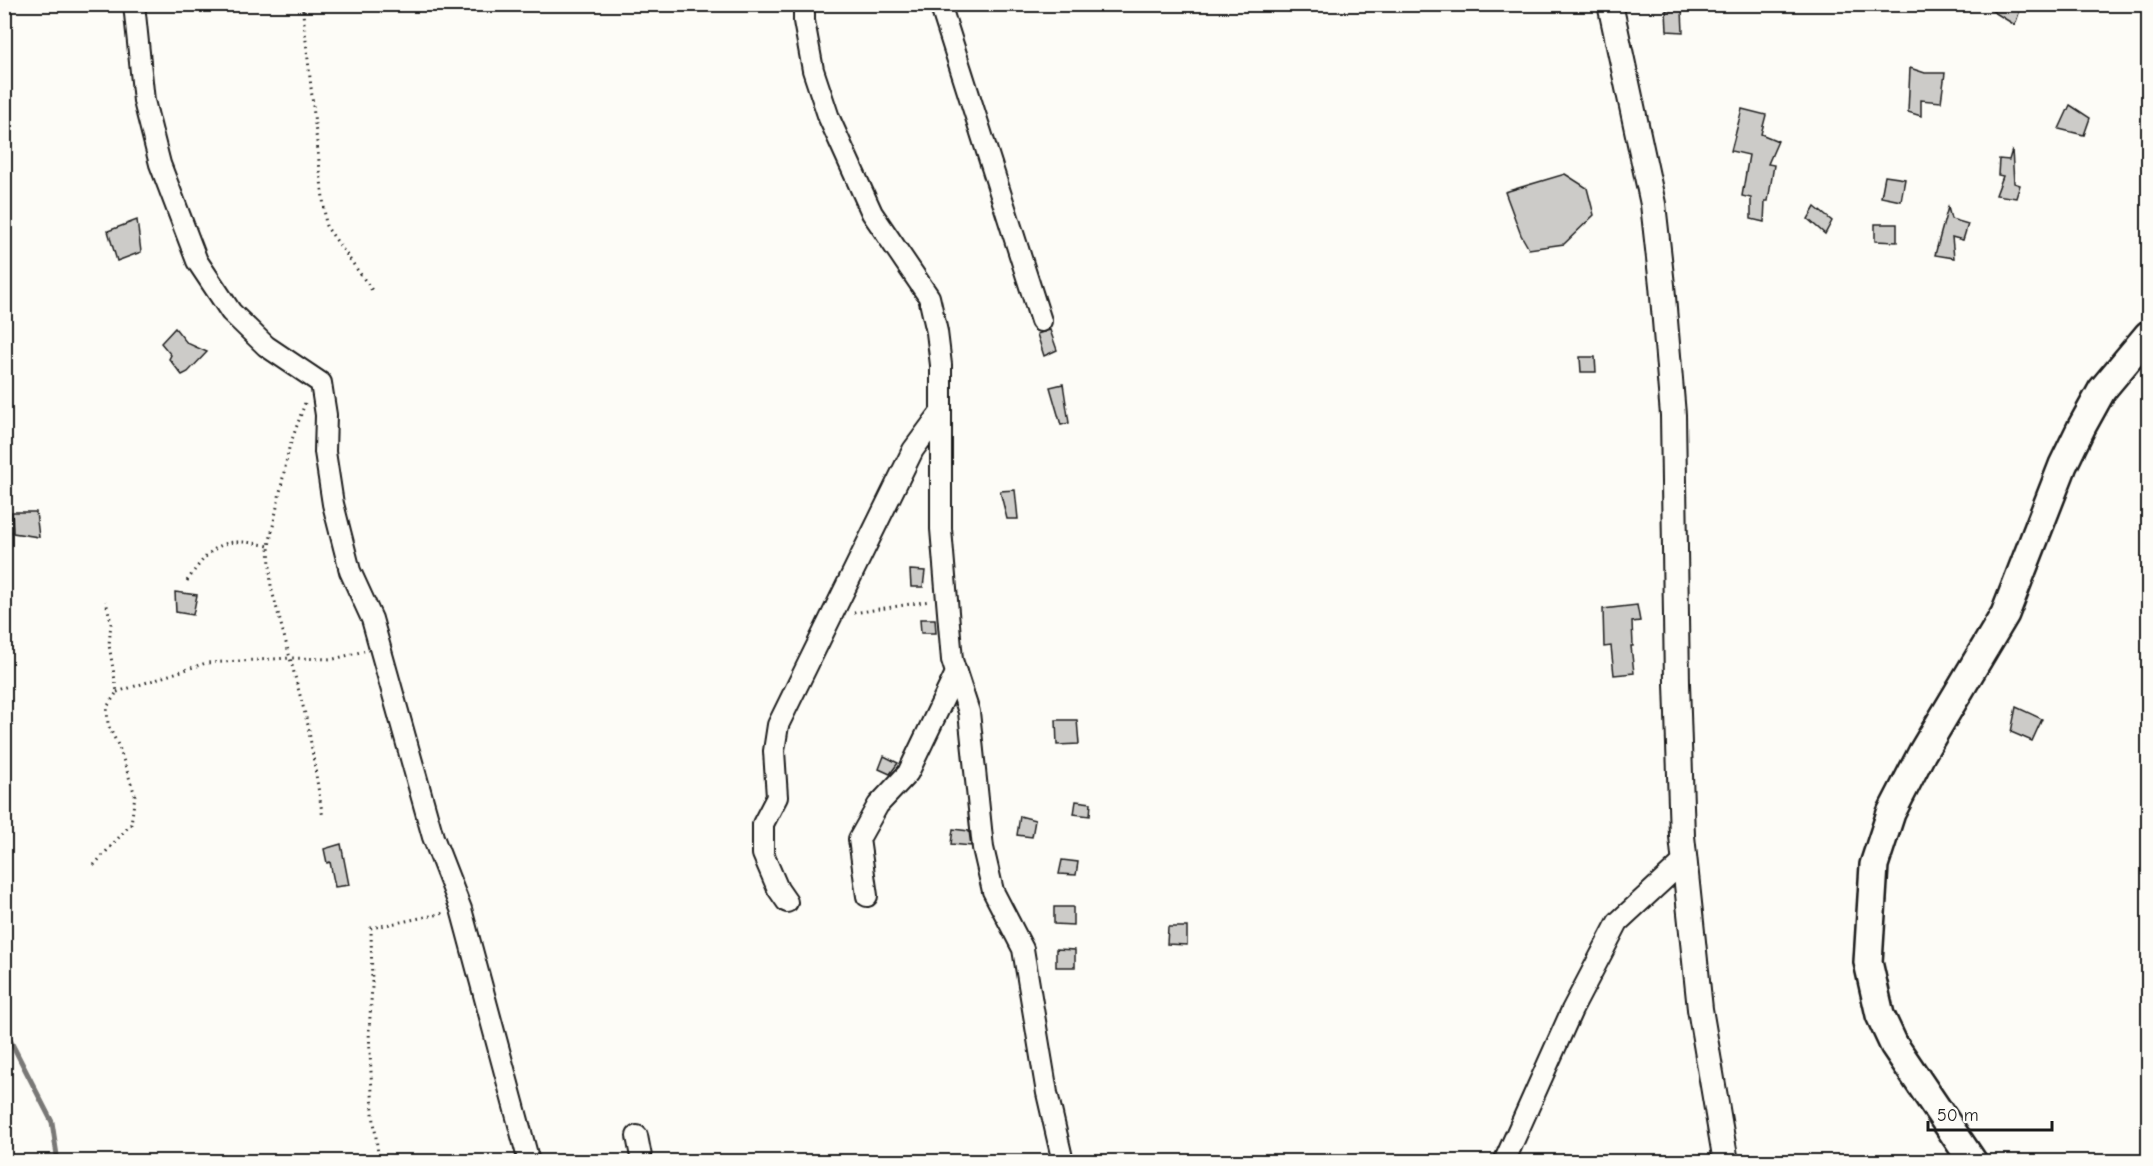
<svg xmlns="http://www.w3.org/2000/svg" width="2153" height="1166" font-family="'Comic Neue',sans-serif">
<rect width="100%" height="100%" fill="#fdfcf7"/>
<filter id="ink" filterUnits="userSpaceOnUse"><feTurbulence type="fractalNoise" baseFrequency=".0167" numOctaves="2"/><feDisplacementMap in="SourceGraphic" scale="12" xChannelSelector="R" yChannelSelector="G"/><feConvolveMatrix kernelMatrix="1 2 1 2 8 2 1 2 1" color-interpolation-filters="sRGB"/></filter>
<g filter="url(#ink)">
<g fill="none" stroke-linecap="round" stroke-linejoin="round">
<path stroke="#797876" stroke-width="5" d="M 4,1024 L 8,1036 L 52,1122 L 58,1162"/>
</g>
<g fill="#cccbc8" stroke="#1c1c1c" stroke-width="1.5">
<path d="M 1981,4 L 2022,4 L 2015,25 Z"/>
<path d="M 1666,10 L 1682,10 L 1683,32 L 1667,31 Z"/>
<path d="M 1910,68 L 1925,73 L 1945,73 L 1941,102 L 1921,100 L 1921,116 L 1908,112 Z"/>
<path d="M 2070,105 L 2090,118 L 2084,135 L 2059,129 Z"/>
<path d="M 1742,109 L 1766,115 L 1761,134 L 1778,141 L 1768,164 L 1774,165 L 1768,201 L 1765,201 L 1764,222 L 1751,219 L 1751,198 L 1742,196 L 1749,155 L 1731,151 Z"/>
<path d="M 2012,150 L 2014,183 L 2020,185 L 2016,198 L 1996,195 L 2003,176 L 1998,175 L 1999,159 L 2009,160 Z"/>
<path d="M 1565,174 L 1587,188 L 1594,215 L 1564,244 L 1529,249 L 1521,235 L 1505,192 Z"/>
<path d="M 1885,176 L 1905,179 L 1901,201 L 1881,197 Z"/>
<path d="M 1815,207 L 1832,221 L 1825,234 L 1808,219 Z"/>
<path d="M 1948,207 L 1951,219 L 1968,224 L 1963,240 L 1952,237 L 1954,258 L 1935,255 Z"/>
<path d="M 137,220 L 141,252 L 117,261 L 108,231 Z"/>
<path d="M 1875,224 L 1897,224 L 1897,242 L 1875,241 Z"/>
<path d="M 175,328 L 187,343 L 207,352 L 188,372 L 182,375 L 169,359 L 171,355 L 161,343 Z"/>
<path d="M 1050,330 L 1057,350 L 1044,356 L 1037,334 Z"/>
<path d="M 1580,357 L 1595,357 L 1596,372 L 1581,372 Z"/>
<path d="M 1063,384 L 1069,423 L 1061,425 L 1050,387 Z"/>
<path d="M 1015,490 L 1018,519 L 1007,519 L 1000,491 Z"/>
<path d="M 12,512 L 36,512 L 39,537 L 13,533 Z"/>
<path d="M 910,570 L 925,571 L 923,587 L 911,587 Z"/>
<path d="M 175,592 L 197,595 L 193,615 L 176,612 Z"/>
<path d="M 1637,605 L 1640,621 L 1632,622 L 1633,646 L 1631,646 L 1634,673 L 1614,675 L 1611,646 L 1604,647 L 1603,609 Z"/>
<path d="M 920,619 L 935,619 L 936,633 L 921,633 Z"/>
<path d="M 2016,707 L 2042,719 L 2032,741 L 2011,732 Z"/>
<path d="M 1056,720 L 1077,720 L 1079,744 L 1057,745 Z"/>
<path d="M 884,756 L 898,763 L 890,774 L 879,769 Z"/>
<path d="M 1076,801 L 1091,803 L 1090,816 L 1074,814 Z"/>
<path d="M 1020,816 L 1035,820 L 1032,837 L 1017,835 Z"/>
<path d="M 953,829 L 969,831 L 971,846 L 951,844 Z"/>
<path d="M 341,844 L 349,885 L 335,887 L 330,862 L 327,863 L 324,849 Z"/>
<path d="M 1062,860 L 1078,862 L 1076,875 L 1059,874 Z"/>
<path d="M 1054,907 L 1073,907 L 1073,925 L 1054,924 Z"/>
<path d="M 1168,927 L 1187,927 L 1187,945 L 1167,944 Z"/>
<path d="M 1056,949 L 1075,950 L 1075,967 L 1056,967 Z"/>
</g>
<g fill="none" stroke-linecap="round" stroke-linejoin="round">
<g stroke="#1c1c1c" stroke-width="24">
<g id="minor">
<path d="M 134,4 L 144,101 L 160,164 L 197,261 L 231,312 L 266,346 L 321,383 L 326,415 L 325,452 L 333,504 L 350,571 L 372,619 L 433,837 L 461,909 L 529,1162"/>
<path d="M 804,4 L 804,21 L 813,70 L 829,118 L 872,213 L 929,297 L 937,332 L 941,365 L 941,529 L 952,660 L 969,712 L 983,848 L 993,891 L 1023,949 L 1047,1093 L 1063,1162"/>
<path d="M 940,4 L 1041,321"/>
<path d="M 867,896 L 859,839 L 878,805 L 908,773 L 956,673"/>
<path d="M 787,902 L 778,889 L 763,854 L 763,824 L 777,797 L 774,751 L 778,725 L 913,450 L 941,412"/>
<path d="M 637,1136 L 642,1162"/>
<path d="M 1504,1162 L 1572,1010 L 1618,922 L 1684,861"/>
</g>
</g>
<g stroke="#1c1c1c" stroke-width="28">
<path id="tertiary" d="M 1610,4 L 1653,204 L 1662,285 L 1673,415 L 1677,683 L 1682,836 L 1700,1009 L 1726,1162"/>
</g>
<g stroke="#1c1c1c" stroke-width="32">
<path id="secondary" d="M 1973,1162 L 1894,1045 L 1880,1015 L 1868,962 L 1874,865 L 1891,813 L 1922,753 L 2005,614 L 2063,465 L 2081,428 L 2102,390 L 2148,335"/>
</g>
<g stroke="#1c1c1c" stroke-width="3" stroke-dasharray="1.5 4.5" stroke-linecap="butt">
<path d="M 302,4 L 326,226 L 374,293"/>
<path d="M 305,403 L 289,448 L 269,546 L 271,587 L 308,725 L 323,818"/>
<path d="M 187,581 C 213,543 224,536 269,546"/>
<path d="M 854,613 L 930,601"/>
<path d="M 117,692 L 206,663 L 290,658 L 334,659 L 364,651"/>
<path d="M 94,865 L 131,824 L 135,795 L 119,747 L 108,725 L 107,707 L 117,692 L 109,645 L 111,623 L 106,601"/>
<path d="M 379,1162 L 373,1113 L 369,1031 L 372,987 L 371,928 L 445,913"/>
</g>
<use href="#minor" stroke="#fdfcf7" stroke-width="20"/>
<use href="#tertiary" stroke="#fdfcf7" stroke-width="24"/>
<use href="#secondary" stroke="#fdfcf7" stroke-width="27"/>
</g>
</g>
<rect width="2153" height="1166" fill="none" stroke="#fdfcf7" stroke-width="24"/>
<rect x="12" y="12" width="2129" height="1142" fill="none" stroke="#1c1c1c" stroke-width="2" filter="url(#ink)"/>
<path d="M1928 1121v9h124v-9" fill="none" stroke="#1c1c1c" stroke-width="3"/>
<text x="1937" y="1121" font-size="18" fill="#1c1c1c" stroke="#fdfcf7" stroke-width="4.5" paint-order="stroke">50 m</text>
</svg>
